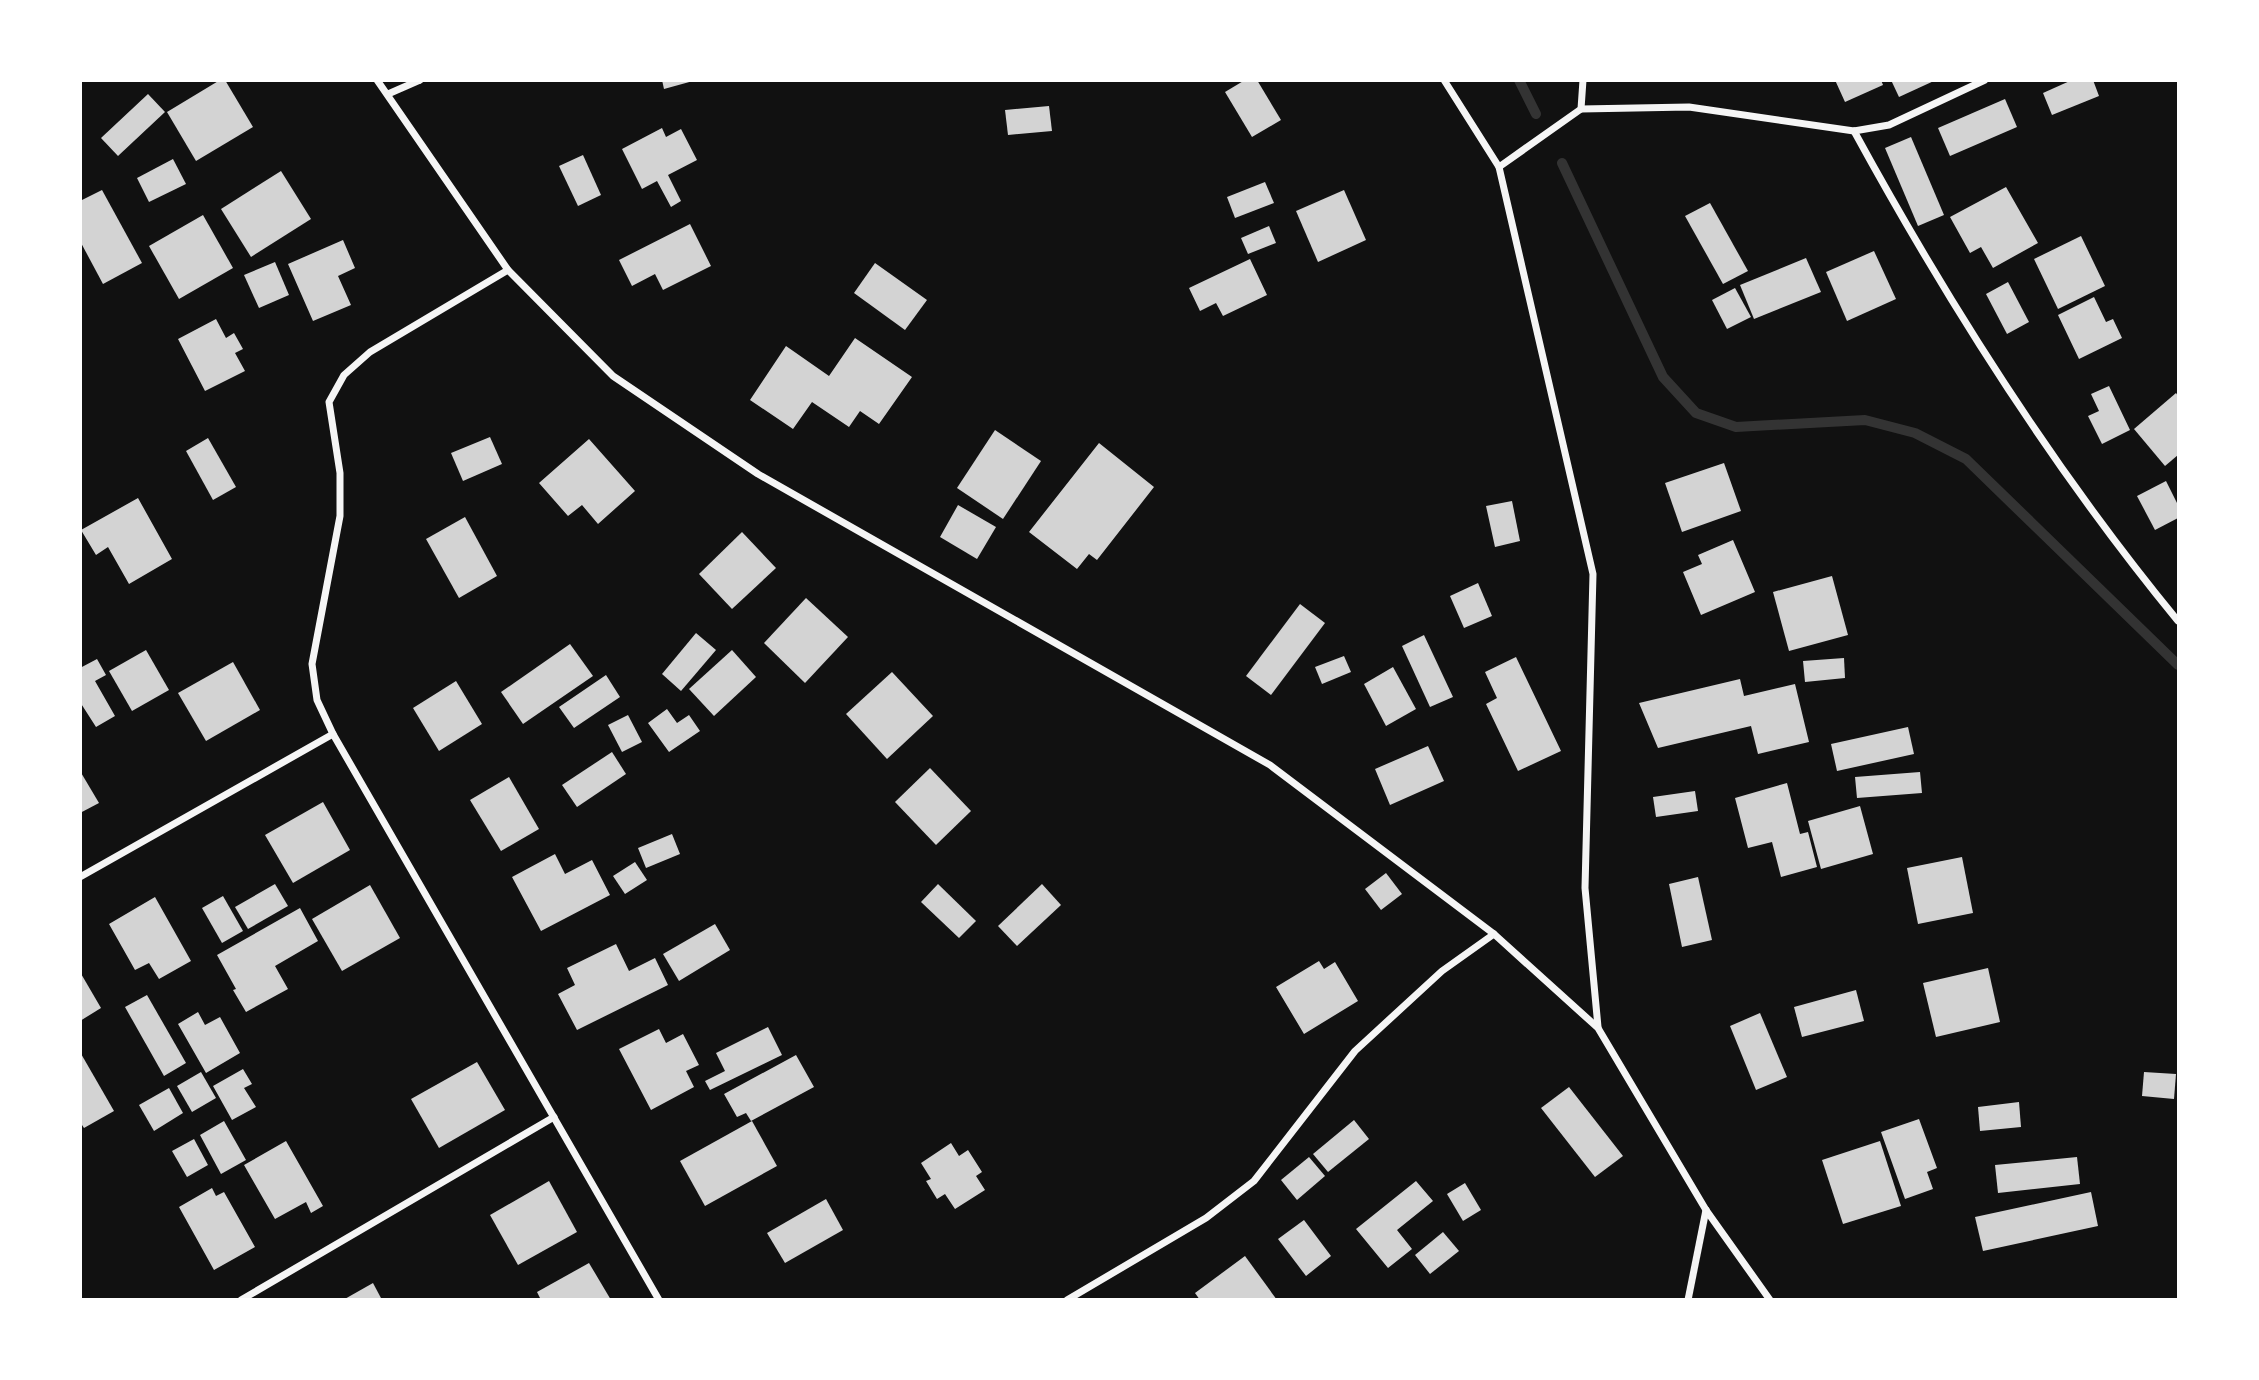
<svg xmlns="http://www.w3.org/2000/svg" width="2259" height="1380" font-family="Roboto,sans-serif">
<rect width="100%" height="100%" fill="#111"/>
<g fill="none" stroke-linecap="round" stroke-linejoin="round">
<g stroke="#333" stroke-width="10">
<path d="M 1519,80 L 1536,114"/>
<path d="M 1562,163 L 1663,377 L 1696,413 L 1736,427 L 1865,420 L 1915,433 L 1966,459 L 2178,665"/>
</g>
</g>
<g fill="#d3d3d3">
<path d="M 220,80 L 225,80 L 253,127 L 196,161 L 167,112 Z"/>
<path d="M 662,80 L 693,80 L 693,81 L 664,89 Z"/>
<path d="M 1245,80 L 1257,80 L 1281,120 L 1252,137 L 1225,92 Z"/>
<path d="M 1835,80 L 1881,80 L 1883,85 L 1845,102 Z"/>
<path d="M 1891,80 L 1936,80 L 1899,97 Z"/>
<path d="M 2072,80 L 2093,80 L 2099,96 L 2052,115 L 2043,93 Z"/>
<path d="M 148,94 L 165,112 L 118,156 L 101,138 Z"/>
<path d="M 2005,99 L 2017,127 L 1950,156 L 1938,128 Z"/>
<path d="M 1049,106 L 1052,131 L 1008,135 L 1005,110 Z"/>
<path d="M 662,128 L 666,137 L 681,129 L 697,160 L 668,175 L 681,201 L 671,207 L 657,181 L 642,189 L 622,149 Z"/>
<path d="M 1911,137 L 1944,215 L 1918,226 L 1885,148 Z"/>
<path d="M 583,155 L 601,195 L 578,206 L 559,166 Z"/>
<path d="M 173,159 L 186,184 L 149,202 L 137,178 Z"/>
<path d="M 281,171 L 311,219 L 251,257 L 221,209 Z"/>
<path d="M 1265,182 L 1274,203 L 1235,218 L 1227,197 Z"/>
<path d="M 2006,187 L 2038,243 L 1993,268 L 1981,247 L 1970,253 L 1950,217 Z"/>
<path d="M 102,190 L 142,263 L 103,284 L 80,241 L 80,201 Z"/>
<path d="M 1344,190 L 1366,240 L 1318,262 L 1296,211 Z"/>
<path d="M 1710,203 L 1748,271 L 1723,284 L 1685,216 Z"/>
<path d="M 203,215 L 233,268 L 179,299 L 149,246 Z"/>
<path d="M 690,224 L 711,266 L 663,290 L 655,274 L 632,286 L 619,260 Z"/>
<path d="M 1269,226 L 1276,243 L 1248,254 L 1241,238 Z"/>
<path d="M 2081,236 L 2105,286 L 2058,309 L 2034,259 Z"/>
<path d="M 343,240 L 355,268 L 338,276 L 351,305 L 313,321 L 288,264 Z"/>
<path d="M 1874,251 L 1896,299 L 1847,321 L 1826,272 Z"/>
<path d="M 1806,258 L 1821,292 L 1754,319 L 1740,285 Z"/>
<path d="M 1250,259 L 1267,295 L 1223,316 L 1216,303 L 1200,311 L 1189,288 Z"/>
<path d="M 275,262 L 289,295 L 259,308 L 244,275 Z"/>
<path d="M 875,263 L 927,300 L 905,330 L 854,293 Z"/>
<path d="M 2008,282 L 2029,322 L 2007,334 L 1986,294 Z"/>
<path d="M 1735,288 L 1751,317 L 1727,329 L 1712,300 Z"/>
<path d="M 2094,297 L 2106,322 L 2113,319 L 2122,338 L 2079,359 L 2058,315 Z"/>
<path d="M 216,319 L 226,338 L 234,333 L 243,349 L 235,353 L 245,371 L 205,391 L 178,339 Z"/>
<path d="M 855,338 L 912,377 L 879,424 L 860,411 L 849,427 L 812,402 L 793,429 L 750,400 L 786,346 L 829,376 Z"/>
<path d="M 2109,386 L 2130,430 L 2102,444 L 2088,416 L 2099,411 L 2091,394 Z"/>
<path d="M 2176,393 L 2178,396 L 2178,455 L 2165,466 L 2134,429 Z"/>
<path d="M 995,430 L 1041,461 L 1003,519 L 957,488 Z"/>
<path d="M 490,437 L 502,464 L 463,481 L 451,453 Z"/>
<path d="M 208,438 L 236,487 L 213,500 L 186,451 Z"/>
<path d="M 589,439 L 635,491 L 598,524 L 582,505 L 568,516 L 539,483 Z"/>
<path d="M 1099,443 L 1154,487 L 1097,560 L 1089,554 L 1077,569 L 1029,532 Z"/>
<path d="M 1724,463 L 1741,511 L 1682,532 L 1665,483 Z"/>
<path d="M 2166,481 L 2178,505 L 2178,518 L 2155,530 L 2137,496 Z"/>
<path d="M 138,498 L 172,559 L 129,584 L 108,547 L 96,555 L 81,530 Z"/>
<path d="M 1512,501 L 1520,541 L 1495,547 L 1486,506 Z"/>
<path d="M 958,505 L 996,527 L 977,559 L 940,537 Z"/>
<path d="M 465,517 L 497,576 L 459,598 L 426,539 Z"/>
<path d="M 742,532 L 776,568 L 732,609 L 699,574 Z"/>
<path d="M 1733,540 L 1755,592 L 1701,615 L 1683,572 L 1702,564 L 1698,555 Z"/>
<path d="M 1832,576 L 1848,635 L 1789,651 L 1773,592 Z"/>
<path d="M 1478,583 L 1492,616 L 1464,628 L 1450,596 Z"/>
<path d="M 806,598 L 848,637 L 805,683 L 764,643 Z"/>
<path d="M 1300,604 L 1325,623 L 1271,695 L 1246,676 Z"/>
<path d="M 696,633 L 716,650 L 681,691 L 662,674 Z"/>
<path d="M 1424,635 L 1453,697 L 1430,707 L 1402,646 Z"/>
<path d="M 570,644 L 593,676 L 523,724 L 501,692 Z"/>
<path d="M 146,650 L 169,690 L 132,711 L 109,671 Z"/>
<path d="M 732,650 L 756,677 L 714,716 L 689,689 Z"/>
<path d="M 1344,656 L 1351,672 L 1322,684 L 1315,667 Z"/>
<path d="M 1516,657 L 1561,751 L 1518,771 L 1486,704 L 1497,698 L 1485,672 Z"/>
<path d="M 1844,658 L 1845,678 L 1805,682 L 1803,661 Z"/>
<path d="M 97,659 L 106,675 L 95,681 L 115,716 L 96,727 L 80,702 L 80,668 Z"/>
<path d="M 233,662 L 260,710 L 206,741 L 178,693 Z"/>
<path d="M 1393,667 L 1416,709 L 1386,726 L 1364,684 Z"/>
<path d="M 892,672 L 933,716 L 887,759 L 846,714 Z"/>
<path d="M 606,675 L 620,697 L 574,728 L 559,707 Z"/>
<path d="M 1740,679 L 1744,696 L 1795,684 L 1809,742 L 1758,754 L 1751,726 L 1658,748 L 1639,703 Z"/>
<path d="M 456,681 L 482,724 L 439,751 L 413,708 Z"/>
<path d="M 667,709 L 677,723 L 689,715 L 700,731 L 669,752 L 648,723 Z"/>
<path d="M 628,715 L 642,742 L 622,752 L 608,725 Z"/>
<path d="M 1908,727 L 1914,754 L 1837,771 L 1831,744 Z"/>
<path d="M 1428,746 L 1444,781 L 1390,805 L 1375,769 Z"/>
<path d="M 612,752 L 626,774 L 577,807 L 562,785 Z"/>
<path d="M 930,768 L 971,811 L 936,845 L 895,802 Z"/>
<path d="M 80,771 L 99,803 L 80,813 Z"/>
<path d="M 1920,772 L 1922,793 L 1857,798 L 1855,777 Z"/>
<path d="M 509,777 L 539,829 L 501,851 L 470,800 Z"/>
<path d="M 1787,783 L 1800,834 L 1808,832 L 1817,867 L 1781,877 L 1772,842 L 1748,848 L 1735,798 Z"/>
<path d="M 1695,791 L 1698,811 L 1656,817 L 1653,797 Z"/>
<path d="M 323,802 L 350,850 L 293,883 L 265,835 Z"/>
<path d="M 1860,806 L 1873,854 L 1821,869 L 1808,821 Z"/>
<path d="M 672,834 L 680,854 L 646,868 L 638,848 Z"/>
<path d="M 555,854 L 565,874 L 592,860 L 610,895 L 541,931 L 512,877 Z"/>
<path d="M 1962,857 L 1973,913 L 1918,924 L 1907,868 Z"/>
<path d="M 635,862 L 647,880 L 625,894 L 613,876 Z"/>
<path d="M 1386,873 L 1402,894 L 1381,910 L 1365,889 Z"/>
<path d="M 1698,877 L 1712,940 L 1682,947 L 1669,884 Z"/>
<path d="M 275,884 L 288,906 L 248,929 L 235,907 Z"/>
<path d="M 938,884 L 976,921 L 959,938 L 921,902 Z"/>
<path d="M 1042,884 L 1061,905 L 1017,946 L 998,926 Z"/>
<path d="M 370,885 L 400,938 L 342,971 L 312,919 Z"/>
<path d="M 223,896 L 243,931 L 222,943 L 202,908 Z"/>
<path d="M 155,897 L 191,961 L 159,979 L 149,963 L 135,970 L 109,924 Z"/>
<path d="M 300,908 L 318,941 L 275,966 L 288,989 L 246,1012 L 233,990 L 236,989 L 217,955 Z"/>
<path d="M 715,924 L 730,950 L 679,981 L 663,954 Z"/>
<path d="M 616,944 L 629,971 L 655,958 L 668,985 L 577,1030 L 558,994 L 575,985 L 567,968 Z"/>
<path d="M 1319,961 L 1324,969 L 1335,962 L 1358,1001 L 1304,1034 L 1276,987 Z"/>
<path d="M 1988,968 L 2000,1022 L 1936,1037 L 1923,983 Z"/>
<path d="M 80,972 L 101,1008 L 80,1021 Z"/>
<path d="M 1856,990 L 1864,1021 L 1802,1037 L 1794,1007 Z"/>
<path d="M 147,995 L 186,1063 L 164,1076 L 125,1007 Z"/>
<path d="M 198,1012 L 205,1025 L 220,1017 L 240,1053 L 206,1073 L 178,1024 Z"/>
<path d="M 1760,1013 L 1787,1077 L 1756,1090 L 1730,1026 Z"/>
<path d="M 768,1027 L 782,1055 L 710,1090 L 705,1081 L 725,1071 L 716,1053 Z"/>
<path d="M 659,1029 L 666,1043 L 683,1034 L 699,1065 L 686,1071 L 694,1087 L 651,1110 L 619,1049 Z"/>
<path d="M 80,1052 L 114,1111 L 84,1128 L 80,1122 Z"/>
<path d="M 796,1055 L 814,1087 L 751,1121 L 746,1113 L 737,1117 L 724,1094 Z"/>
<path d="M 477,1062 L 505,1110 L 439,1148 L 411,1099 Z"/>
<path d="M 243,1069 L 252,1084 L 244,1088 L 256,1107 L 232,1120 L 213,1086 Z"/>
<path d="M 201,1072 L 216,1098 L 192,1112 L 177,1086 Z"/>
<path d="M 2144,1072 L 2176,1074 L 2174,1099 L 2142,1096 Z"/>
<path d="M 1569,1087 L 1623,1156 L 1595,1177 L 1541,1108 Z"/>
<path d="M 169,1088 L 183,1113 L 154,1131 L 139,1105 Z"/>
<path d="M 2019,1102 L 2021,1127 L 1980,1131 L 1978,1107 Z"/>
<path d="M 1919,1119 L 1937,1168 L 1927,1172 L 1933,1189 L 1905,1199 L 1881,1132 Z"/>
<path d="M 1354,1120 L 1369,1139 L 1328,1172 L 1313,1154 Z"/>
<path d="M 224,1121 L 246,1160 L 221,1174 L 200,1135 Z"/>
<path d="M 752,1121 L 777,1166 L 705,1206 L 680,1161 Z"/>
<path d="M 194,1139 L 208,1165 L 187,1177 L 172,1151 Z"/>
<path d="M 286,1141 L 323,1206 L 311,1213 L 306,1202 L 275,1219 L 244,1165 Z"/>
<path d="M 1880,1141 L 1901,1206 L 1843,1224 L 1822,1160 Z"/>
<path d="M 951,1143 L 959,1156 L 968,1150 L 982,1172 L 976,1176 L 985,1190 L 955,1209 L 945,1194 L 937,1199 L 926,1181 L 931,1179 L 921,1163 Z"/>
<path d="M 1309,1157 L 1325,1176 L 1297,1200 L 1281,1180 Z"/>
<path d="M 2077,1157 L 2080,1184 L 1998,1193 L 1995,1165 Z"/>
<path d="M 549,1181 L 577,1232 L 518,1265 L 490,1215 Z"/>
<path d="M 1416,1181 L 1433,1201 L 1397,1230 L 1412,1249 L 1388,1268 L 1356,1229 Z"/>
<path d="M 1465,1183 L 1481,1210 L 1463,1221 L 1447,1194 Z"/>
<path d="M 212,1188 L 216,1196 L 224,1192 L 255,1247 L 214,1270 L 179,1207 Z"/>
<path d="M 2091,1192 L 2098,1226 L 1983,1251 L 1975,1217 Z"/>
<path d="M 826,1199 L 843,1230 L 785,1263 L 767,1233 Z"/>
<path d="M 1304,1220 L 1331,1256 L 1306,1276 L 1278,1239 Z"/>
<path d="M 1443,1232 L 1459,1251 L 1430,1274 L 1415,1255 Z"/>
<path d="M 1245,1256 L 1277,1300 L 1200,1300 L 1195,1293 Z"/>
<path d="M 589,1263 L 611,1300 L 541,1300 L 537,1292 Z"/>
<path d="M 373,1283 L 382,1300 L 343,1300 Z"/>
</g>
<g fill="none" stroke-linecap="round" stroke-linejoin="round">
<g stroke="#f5f5f5" stroke-width="7">
<path d="M 377,80 L 508,270 L 613,376 L 758,474 L 1270,765 L 1494,934 L 1598,1028 L 1706,1210 L 1770,1300"/>
<path d="M 1444,80 L 1499,167"/>
<path d="M 1583,80 L 1581,109 L 1499,167 L 1593,574 L 1585,888 L 1598,1027"/>
<path d="M 388,94 L 420,80"/>
<path d="M 1581,109 L 1689,107 L 1854,131 L 1889,125 L 1985,80"/>
<path d="M 1854,131 C 1948,303 2053,469 2178,621"/>
<path d="M 508,270 L 370,352 L 344,375 L 329,402 L 340,473 L 340,516 L 312,664 L 317,700 L 333,734 L 659,1300"/>
<path d="M 80,877 L 333,734"/>
<path d="M 241,1300 L 554,1117"/>
<path d="M 1067,1300 L 1206,1218 L 1254,1181 L 1355,1051 L 1442,971 L 1494,934"/>
<path d="M 1688,1300 L 1706,1210"/>
</g>
</g>
<rect width="2259" height="1380" fill="none" stroke="#ffffff" stroke-width="164"/>
</svg>
